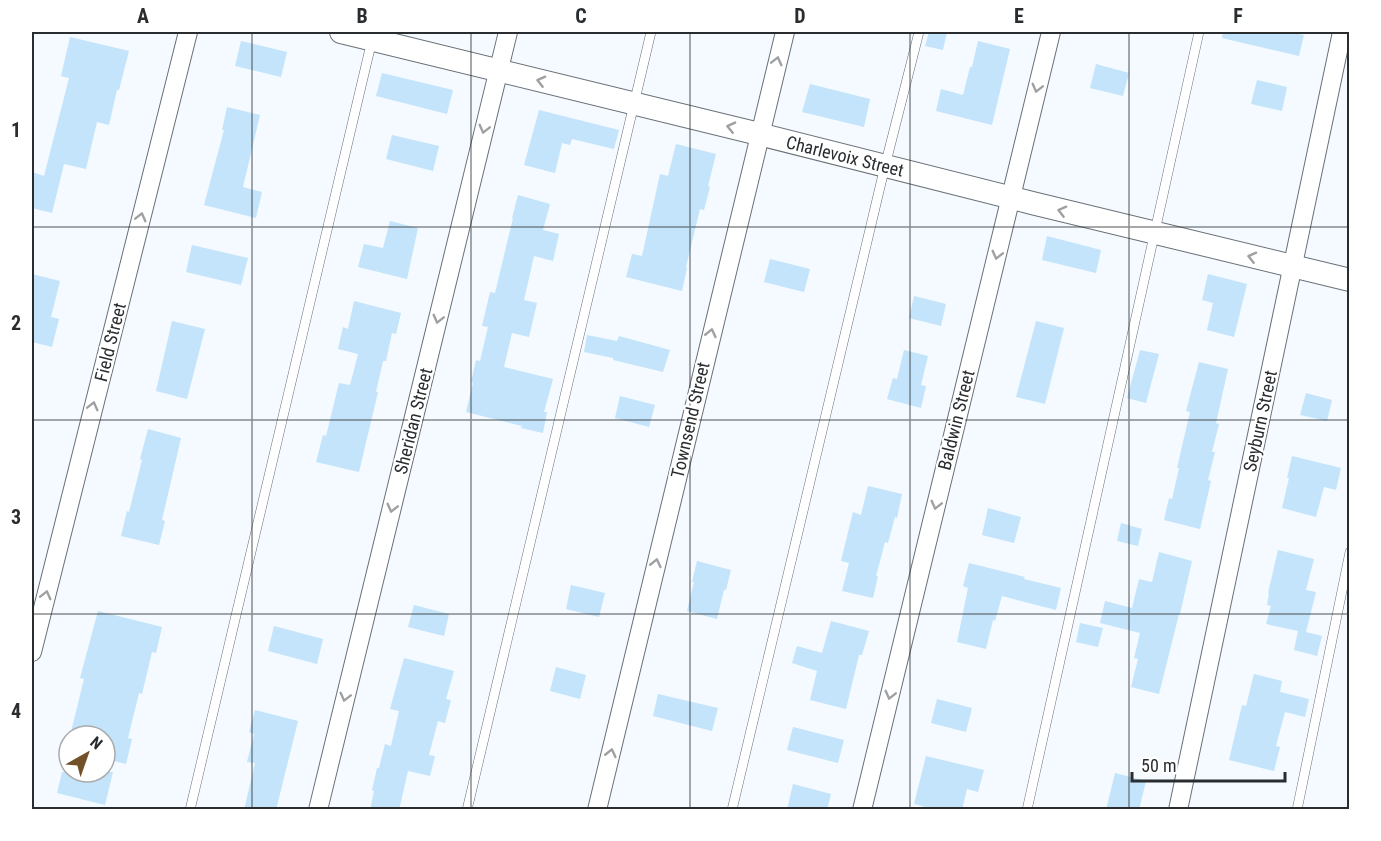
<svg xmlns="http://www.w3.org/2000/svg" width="1381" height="841" font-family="'Roboto Condensed',sans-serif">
<rect width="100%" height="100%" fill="#f4faff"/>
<g fill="#c3e4fa">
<path d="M 929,32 L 947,32 L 943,50 L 925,46 Z"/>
<path d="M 1223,32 L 1288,32 L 1304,35 L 1299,56 L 1222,38 Z"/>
<path d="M 70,37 L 129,51 L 119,90 L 117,90 L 109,125 L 97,122 L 86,169 L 64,164 L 52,213 L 32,208 L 32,172 L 44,176 L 69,78 L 61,76 Z"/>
<path d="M 241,41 L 287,52 L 281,77 L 235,66 Z"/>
<path d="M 978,41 L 1010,49 L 992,125 L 936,111 L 941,89 L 963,95 L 970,67 L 972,67 Z"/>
<path d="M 1096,64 L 1129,73 L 1123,96 L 1090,88 Z"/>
<path d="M 382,73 L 453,90 L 447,114 L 376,96 Z"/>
<path d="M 1257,80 L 1287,87 L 1282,111 L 1251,104 Z"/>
<path d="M 810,84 L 870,99 L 864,127 L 802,112 Z"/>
<path d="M 227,107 L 260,115 L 243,187 L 262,192 L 256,218 L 204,205 L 224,130 L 222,130 Z"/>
<path d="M 539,110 L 619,130 L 614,149 L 572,139 L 570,145 L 562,143 L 555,173 L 524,165 Z"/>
<path d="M 392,135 L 439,146 L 433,171 L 386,159 Z"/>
<path d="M 676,144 L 716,154 L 708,186 L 710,187 L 704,210 L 700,209 L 686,267 L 687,268 L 682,291 L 626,277 L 632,254 L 642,256 L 660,174 L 668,176 Z"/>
<path d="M 518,195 L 550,204 L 543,230 L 559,234 L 553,261 L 534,256 L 524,300 L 537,303 L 529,337 L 512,333 L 504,367 L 553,379 L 544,412 L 547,412 L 543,433 L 521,428 L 522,426 L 466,412 L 473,383 L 471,382 L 476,360 L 480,361 L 488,327 L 482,326 L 490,292 L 495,293 L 513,218 L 512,218 Z"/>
<path d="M 390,221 L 418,228 L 407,279 L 358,267 L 364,244 L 383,248 Z"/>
<path d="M 1047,236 L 1101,250 L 1096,273 L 1042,260 Z"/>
<path d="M 192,245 L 248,258 L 241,285 L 186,272 Z"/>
<path d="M 770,259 L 810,269 L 804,292 L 764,282 Z"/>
<path d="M 32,274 L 60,281 L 51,317 L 59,319 L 52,347 L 32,342 Z"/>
<path d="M 1208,274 L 1247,284 L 1234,337 L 1207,330 L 1213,303 L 1202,300 Z"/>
<path d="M 914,296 L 946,304 L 941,326 L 909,318 Z"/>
<path d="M 354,301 L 401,313 L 396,334 L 392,333 L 386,361 L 383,361 L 376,392 L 378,392 L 359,472 L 316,462 L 323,435 L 326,436 L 339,383 L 350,385 L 358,354 L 338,349 L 343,327 L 348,329 Z"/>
<path d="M 172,321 L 205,329 L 187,399 L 156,391 Z"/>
<path d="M 1036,321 L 1064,328 L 1045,404 L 1016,397 Z"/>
<path d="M 587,335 L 617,341 L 619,336 L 670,350 L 663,372 L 613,360 L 613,358 L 584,352 Z"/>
<path d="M 904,350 L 928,356 L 921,385 L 926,386 L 921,408 L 887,399 L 893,378 L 897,379 Z"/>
<path d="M 1140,350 L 1159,354 L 1146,403 L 1127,398 Z"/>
<path d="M 1199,362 L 1228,369 L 1216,423 L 1219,424 L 1212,452 L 1215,452 L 1208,480 L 1211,481 L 1200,529 L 1164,520 L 1169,498 L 1172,499 L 1179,468 L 1177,468 L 1190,412 L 1186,411 Z"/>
<path d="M 1306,393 L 1332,400 L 1327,421 L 1300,415 Z"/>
<path d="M 620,396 L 655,405 L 649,427 L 615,418 Z"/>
<path d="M 148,429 L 181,438 L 162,520 L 165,521 L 159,545 L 121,536 L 127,511 L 129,512 L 142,460 L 140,459 Z"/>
<path d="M 1292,456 L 1341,468 L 1336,490 L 1324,487 L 1316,517 L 1282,508 L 1289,478 L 1287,478 Z"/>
<path d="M 868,486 L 902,494 L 897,518 L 895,517 L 888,543 L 885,542 L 876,576 L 878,576 L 873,598 L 842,591 L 849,563 L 841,561 L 853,512 L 861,515 Z"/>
<path d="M 988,508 L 1021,517 L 1014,543 L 982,535 Z"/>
<path d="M 1121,523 L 1142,529 L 1138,546 L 1117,541 Z"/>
<path d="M 1278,550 L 1314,559 L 1306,590 L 1316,592 L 1306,632 L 1322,636 L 1317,656 L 1294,650 L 1298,631 L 1266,624 L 1271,606 L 1267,605 L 1269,593 L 1268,593 Z"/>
<path d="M 1159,552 L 1192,561 L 1180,614 L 1179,614 L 1159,694 L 1131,687 L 1138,659 L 1134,658 L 1140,633 L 1100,623 L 1105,601 L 1132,608 L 1139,579 L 1152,582 Z"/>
<path d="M 697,561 L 731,570 L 726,590 L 724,590 L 717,619 L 687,611 L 694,582 L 692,582 Z"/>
<path d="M 969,563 L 1025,577 L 1024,579 L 1061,588 L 1056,610 L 1002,596 L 995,621 L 993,620 L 986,649 L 957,642 L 968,588 L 963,586 Z"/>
<path d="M 571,585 L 605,593 L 599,617 L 566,609 Z"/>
<path d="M 414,605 L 449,614 L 444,636 L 408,627 Z"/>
<path d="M 98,611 L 162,627 L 156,653 L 152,652 L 142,694 L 139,693 L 128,738 L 132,739 L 126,764 L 105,759 L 105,736 L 70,736 L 84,679 L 80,678 Z"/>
<path d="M 831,621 L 869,631 L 862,655 L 859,655 L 846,709 L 810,700 L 817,671 L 792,663 L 797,646 L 822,653 Z"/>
<path d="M 1080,623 L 1103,628 L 1098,647 L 1076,642 Z"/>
<path d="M 274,626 L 323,639 L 317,664 L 268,651 Z"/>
<path d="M 404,658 L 454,671 L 446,699 L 451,700 L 445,723 L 438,721 L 429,755 L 435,756 L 430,776 L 408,771 L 399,810 L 370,810 L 374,791 L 372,790 L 377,768 L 379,768 L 385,744 L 391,746 L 399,711 L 390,709 Z"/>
<path d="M 556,667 L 586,675 L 580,699 L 550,691 Z"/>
<path d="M 1254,674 L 1282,681 L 1280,692 L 1309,699 L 1305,717 L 1285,712 L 1276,746 L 1280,747 L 1274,771 L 1229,760 L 1242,705 L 1246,706 Z"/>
<path d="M 658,694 L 718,708 L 712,731 L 653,716 Z"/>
<path d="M 937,699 L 972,708 L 966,732 L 931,723 Z"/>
<path d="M 255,710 L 298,721 L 276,810 L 244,810 L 255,763 L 247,762 L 254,734 L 249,732 Z"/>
<path d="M 793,727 L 844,740 L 838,763 L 787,750 Z"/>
<path d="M 926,756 L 984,770 L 978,792 L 967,789 L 962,810 L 937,810 L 914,804 Z"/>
<path d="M 62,772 L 113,772 L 105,805 L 57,793 Z"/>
<path d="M 1115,773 L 1146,781 L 1139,810 L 1106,810 Z"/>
<path d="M 793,784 L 831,794 L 827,810 L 787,810 Z"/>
</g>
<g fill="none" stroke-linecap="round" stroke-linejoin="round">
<g stroke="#687177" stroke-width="10">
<g id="service">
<path d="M 190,810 L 372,40"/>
<path d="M 467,810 L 651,32"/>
<path d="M 732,810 L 885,166 L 919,32"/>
<path d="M 1027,810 L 1199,32"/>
<path d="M 1297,810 L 1350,552"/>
</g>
</g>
<g stroke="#687177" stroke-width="20">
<g id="minor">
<path d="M 32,652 L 188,32"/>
<path d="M 318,810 L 508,32"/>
<path d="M 597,810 L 785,32"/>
<path d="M 862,810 L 1051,32"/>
<path d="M 1178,810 L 1342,32"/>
</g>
</g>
<g stroke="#687177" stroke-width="24">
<path id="tertiary" d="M 341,32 L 759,134 L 1032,203 L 1350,280"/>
</g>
<use href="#service" stroke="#fff" stroke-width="9"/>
<use href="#minor" stroke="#fff" stroke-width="18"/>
<use href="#tertiary" stroke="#fff" stroke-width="22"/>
</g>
<defs><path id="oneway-chevron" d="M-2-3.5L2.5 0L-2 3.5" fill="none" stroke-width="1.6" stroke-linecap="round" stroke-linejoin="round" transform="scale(1.5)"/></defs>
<g stroke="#9fa0a2">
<use href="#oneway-chevron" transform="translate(777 61) rotate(-76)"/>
<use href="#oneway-chevron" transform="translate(541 81) rotate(-166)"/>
<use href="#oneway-chevron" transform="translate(1037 88) rotate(104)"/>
<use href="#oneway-chevron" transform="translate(731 127) rotate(-167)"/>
<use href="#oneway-chevron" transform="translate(484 129) rotate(104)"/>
<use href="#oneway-chevron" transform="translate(1062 211) rotate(-166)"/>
<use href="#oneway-chevron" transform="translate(141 217) rotate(-76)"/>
<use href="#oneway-chevron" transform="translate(997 255) rotate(104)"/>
<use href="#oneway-chevron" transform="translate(1252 257) rotate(-166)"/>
<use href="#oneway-chevron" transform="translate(438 319) rotate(104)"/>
<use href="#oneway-chevron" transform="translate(711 333) rotate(-77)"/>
<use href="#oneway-chevron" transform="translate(93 406) rotate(-76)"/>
<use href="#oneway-chevron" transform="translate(936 505) rotate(104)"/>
<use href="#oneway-chevron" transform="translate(392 508) rotate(104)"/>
<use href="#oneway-chevron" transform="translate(656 563) rotate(-77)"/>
<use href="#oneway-chevron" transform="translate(46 595) rotate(-76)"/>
<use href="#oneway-chevron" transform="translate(890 695) rotate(104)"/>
<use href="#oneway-chevron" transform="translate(345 697) rotate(104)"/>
<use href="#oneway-chevron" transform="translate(611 753) rotate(-77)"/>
</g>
<path fill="none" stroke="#292d30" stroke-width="1.5" stroke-opacity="0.55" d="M 252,32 L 252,810M 471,32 L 471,810M 690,32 L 690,810M 910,32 L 910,810M 1129,32 L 1129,810M 32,227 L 1350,227M 32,420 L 1350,420M 32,614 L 1350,614"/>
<g text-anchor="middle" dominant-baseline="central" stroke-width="4.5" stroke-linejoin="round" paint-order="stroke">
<g font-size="18" fill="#292d30" stroke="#fff">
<text transform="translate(845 156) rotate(14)">Charlevoix Street</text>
<text transform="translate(110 342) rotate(-76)">Field Street</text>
<text transform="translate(690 420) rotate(-77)">Townsend Street</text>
<text transform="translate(956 420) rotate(-76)">Baldwin Street</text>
<text transform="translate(413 421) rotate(-76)">Sheridan Street</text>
<text transform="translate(1260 421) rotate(-78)">Seyburn Street</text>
</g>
</g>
<rect width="1381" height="841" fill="none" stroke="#ffffff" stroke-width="66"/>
<g transform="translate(87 754) rotate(40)"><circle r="28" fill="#ffffff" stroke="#a9abac" stroke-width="1.5"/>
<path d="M0-4.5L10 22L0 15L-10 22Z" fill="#725028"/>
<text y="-9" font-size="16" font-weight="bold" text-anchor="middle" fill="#292d30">N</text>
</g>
<path d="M1132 772v9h153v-9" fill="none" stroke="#292d30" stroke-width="3"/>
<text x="1141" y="772" font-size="18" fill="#292d30" stroke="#ffffff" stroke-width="4.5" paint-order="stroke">50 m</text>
<rect x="33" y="33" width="1315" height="775" fill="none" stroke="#292d30" stroke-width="2"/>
<g font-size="20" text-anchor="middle" font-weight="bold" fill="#292d30">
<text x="143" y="23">A</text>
<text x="362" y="23">B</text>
<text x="581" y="23">C</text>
<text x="800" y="23">D</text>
<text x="1019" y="23">E</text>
<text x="1238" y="23">F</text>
<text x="16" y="137">1</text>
<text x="16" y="330">2</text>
<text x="16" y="524">3</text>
<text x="16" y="718">4</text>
</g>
</svg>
